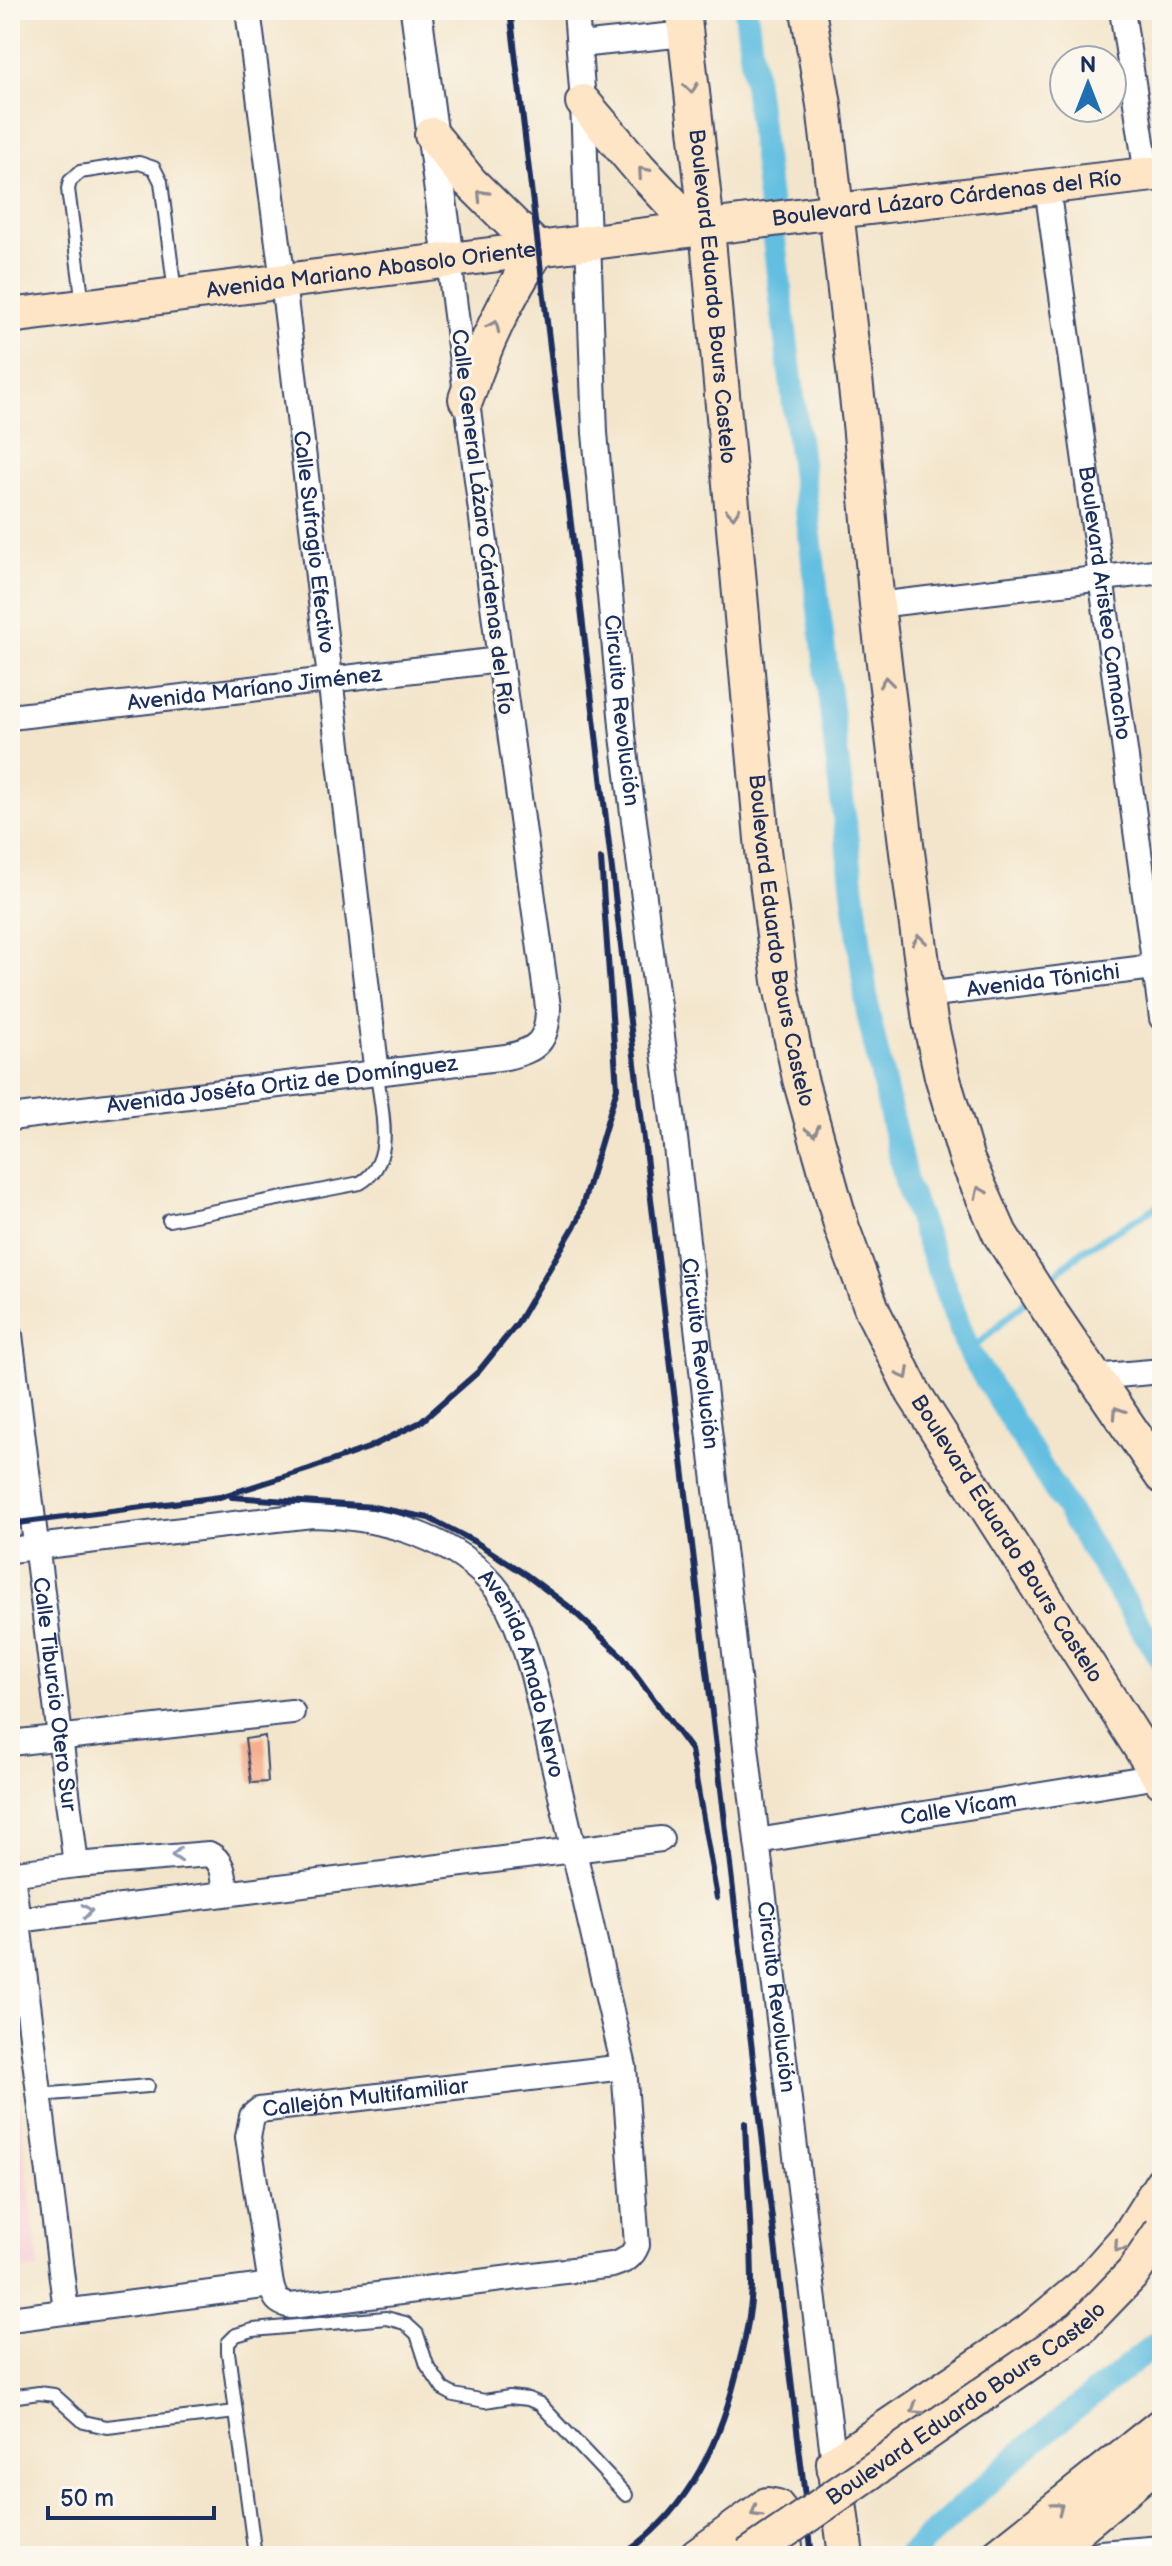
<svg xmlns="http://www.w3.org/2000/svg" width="1172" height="2566" font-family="'Balsamiq Sans',sans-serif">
<rect width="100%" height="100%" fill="#fbf7ec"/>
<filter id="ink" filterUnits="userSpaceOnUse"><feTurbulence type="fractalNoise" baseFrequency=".0125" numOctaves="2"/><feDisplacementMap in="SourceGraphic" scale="16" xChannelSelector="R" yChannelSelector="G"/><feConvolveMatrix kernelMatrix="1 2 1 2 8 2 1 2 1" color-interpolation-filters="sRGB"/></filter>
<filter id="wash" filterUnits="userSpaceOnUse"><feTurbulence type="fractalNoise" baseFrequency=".006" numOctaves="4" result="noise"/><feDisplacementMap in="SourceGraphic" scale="32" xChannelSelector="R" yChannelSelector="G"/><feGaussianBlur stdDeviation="1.8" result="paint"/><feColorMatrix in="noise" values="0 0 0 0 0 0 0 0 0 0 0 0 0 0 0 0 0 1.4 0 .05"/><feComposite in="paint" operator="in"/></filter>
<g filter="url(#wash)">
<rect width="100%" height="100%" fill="#f3e5cb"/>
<path fill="#f6cfd5" d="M 10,2029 L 39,2269 L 10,2272 Z"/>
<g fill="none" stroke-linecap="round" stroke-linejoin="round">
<g stroke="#63bfe1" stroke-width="7">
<path d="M 1042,1286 L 1082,1251 L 1162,1204"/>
<path d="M 969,1352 L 1030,1297"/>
</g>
<g stroke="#63bfe1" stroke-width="24">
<path d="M 746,10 L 868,1013 L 907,1186 L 969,1352 L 1162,1661"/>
<path d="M 908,2556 L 1024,2450 L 1162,2339"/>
</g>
</g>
<g id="blocks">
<path fill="#f6ae8c" d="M 265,1736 L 268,1782 L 251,1783 L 245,1739 Z"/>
</g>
</g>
<g filter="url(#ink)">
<use href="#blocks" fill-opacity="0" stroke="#3b4a6e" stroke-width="2"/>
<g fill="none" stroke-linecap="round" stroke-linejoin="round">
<g stroke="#3b4a6e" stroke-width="16">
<g id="service">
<path d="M 83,304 L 68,189 L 70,181 L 80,172 L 139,163 L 154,168 L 161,182 L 175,293"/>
<path d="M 169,1220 L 360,1183 C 397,1162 381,1110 377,1074"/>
<path d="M 39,2095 L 148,2086"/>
<path d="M 10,2397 L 39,2393 L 54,2395 L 84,2422 L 107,2427 L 236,2412 L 228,2352 L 228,2343 L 236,2335 L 253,2330 L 386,2318 L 405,2323 L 417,2334 L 427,2365 L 443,2389 L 454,2395 L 485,2401 L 509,2397 L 528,2399 L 540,2404 L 626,2495"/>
<path d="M 236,2412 L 255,2556"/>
</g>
</g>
<g stroke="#3b4a6e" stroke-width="28">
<g id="minor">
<path id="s1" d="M 248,10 L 283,282 L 377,1074"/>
<path id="s2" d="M 576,10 L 583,102 L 595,433 L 623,736 L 673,1121 L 757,1841 L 834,2463"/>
<path d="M 1122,10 L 1147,175"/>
<path d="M 579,45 L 685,34"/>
<path id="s3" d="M 1047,187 L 1162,1018"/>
<path d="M 877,605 L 1162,571"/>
<path id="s4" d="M 10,717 L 500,660"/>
<path id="s5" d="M 926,995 L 1162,966"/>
<path id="s6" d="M 10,1118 L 506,1057 C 538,1050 548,1041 548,1007 L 500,660 L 449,260"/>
<path id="s7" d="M 10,1335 L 76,1865"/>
<path d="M 1094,1377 L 1162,1371"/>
<path id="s8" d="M 10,1550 L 312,1515 C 373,1516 445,1533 489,1580 C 513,1605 523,1642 533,1675 L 624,2067 L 637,2245 C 632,2258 625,2261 612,2265 L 291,2306 C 277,2303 275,2299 271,2285 L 248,2137 L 252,2116 L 259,2110 L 624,2067"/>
<path d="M 10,1743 L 292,1712"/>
<path id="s9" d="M 757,1841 L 1159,1776"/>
<path d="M 10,1874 L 76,1865 L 209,1854 C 224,1861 224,1877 226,1892"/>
<path d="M 12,1874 L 66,2311"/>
<path d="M 10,1921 L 661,1839"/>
<path d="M 10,2319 L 271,2285"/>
</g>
</g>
<g stroke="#3b4a6e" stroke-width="34">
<g id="tertiary">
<path d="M 416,10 L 449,260"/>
<path d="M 1101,2556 L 1162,2551"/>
</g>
</g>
<g stroke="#3b4a6e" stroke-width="38">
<g id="secondary">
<path id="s10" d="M 683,10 L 707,228 L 763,850 L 780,981 L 800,1079 L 842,1228 L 873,1312 L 913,1392 L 1162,1781"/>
<path d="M 808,10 L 824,105 L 860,423 L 877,605 L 907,852 L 930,1021 L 942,1076 L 967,1160 L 1000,1234 L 1044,1303 L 1162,1476"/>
<path d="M 583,102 L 639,168 L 696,229"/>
<path d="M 432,135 L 470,182 L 538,249 C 505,301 486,340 466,399"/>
<path id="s11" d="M 10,316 L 836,211 L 1162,173"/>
<path d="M 697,2556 L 767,2505 L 777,2507 L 781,2512 L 786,2556"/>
<path d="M 846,2556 L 834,2463 L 1028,2332 L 1088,2282 L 1128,2237 L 1162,2183"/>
<path d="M 997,2556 L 1162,2425"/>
<path d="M 1045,2556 L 1162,2459"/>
</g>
</g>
<use href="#service" stroke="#fff" stroke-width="12"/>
<use href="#minor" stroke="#fff" stroke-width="24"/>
<use href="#tertiary" stroke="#fff" stroke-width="30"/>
<use href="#secondary" stroke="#fee5c5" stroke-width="34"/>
<g stroke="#1b2f5e" stroke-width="6">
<path d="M 510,10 L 812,2556"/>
<path d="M 232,1497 L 373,1507 L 429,1518 L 477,1543 L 525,1574 L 568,1606 L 623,1657 L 691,1750 L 717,1898"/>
<path d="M 10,1524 L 220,1497 L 309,1469 L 368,1448 L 421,1422 L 478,1372 L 517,1324 L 578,1220 L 617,1088 L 601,859"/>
<path d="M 621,2556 C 690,2511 723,2437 740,2359 C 746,2336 751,2311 752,2287 C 752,2233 747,2178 745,2123"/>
</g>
<g stroke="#3b4a6e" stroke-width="38" stroke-linecap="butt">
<g id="secondary-bridge">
<path id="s12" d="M 748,2556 L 1081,2327 L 1133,2273 L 1162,2230"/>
</g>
</g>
<use href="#secondary-bridge" stroke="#fee5c5" stroke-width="34"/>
</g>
<defs><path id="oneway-chevron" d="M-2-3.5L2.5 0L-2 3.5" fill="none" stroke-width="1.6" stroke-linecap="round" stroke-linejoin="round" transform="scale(2)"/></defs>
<g stroke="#8c8a92">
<use href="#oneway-chevron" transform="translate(691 88) rotate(84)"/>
<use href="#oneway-chevron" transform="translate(643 172) rotate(-131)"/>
<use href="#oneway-chevron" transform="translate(482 195) rotate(-133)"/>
<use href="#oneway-chevron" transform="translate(494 326) rotate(-65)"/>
<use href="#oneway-chevron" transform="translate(733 513) rotate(85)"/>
<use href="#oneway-chevron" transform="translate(886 682) rotate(-97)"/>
<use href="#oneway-chevron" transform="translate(919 940) rotate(-97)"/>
<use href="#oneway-chevron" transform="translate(813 1131) rotate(75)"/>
<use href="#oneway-chevron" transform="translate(980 1192) rotate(-114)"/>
<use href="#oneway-chevron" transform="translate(904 1374) rotate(62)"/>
<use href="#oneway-chevron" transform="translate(1118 1412) rotate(-124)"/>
<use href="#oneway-chevron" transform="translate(1119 2247) rotate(131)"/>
<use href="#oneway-chevron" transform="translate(916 2409) rotate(147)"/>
<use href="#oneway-chevron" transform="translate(1058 2508) rotate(-38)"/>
<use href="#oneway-chevron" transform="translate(756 2512) rotate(148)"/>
</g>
<g stroke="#8d97ae">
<use href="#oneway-chevron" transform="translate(177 1855) rotate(175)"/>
<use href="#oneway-chevron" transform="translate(87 1911) rotate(-8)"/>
</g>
</g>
<g text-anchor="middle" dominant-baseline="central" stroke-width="6" stroke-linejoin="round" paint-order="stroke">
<g font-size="22" fill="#1b2f5e" stroke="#fbf7ec">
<text stroke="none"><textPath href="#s11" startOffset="944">Boulevard Lázaro Cárdenas del Río</textPath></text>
<text stroke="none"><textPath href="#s11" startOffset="364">Avenida Mariano Abasolo Oriente</textPath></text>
<text stroke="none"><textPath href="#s10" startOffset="288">Boulevard Eduardo Bours Castelo</textPath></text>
<text transform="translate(482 522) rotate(83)">Calle General Lázaro Cárdenas del Río</text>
<text stroke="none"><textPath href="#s1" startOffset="536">Calle Sufragio Efectivo</textPath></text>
<text stroke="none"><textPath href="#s3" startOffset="420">Boulevard Aristeo Camacho</textPath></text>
<text stroke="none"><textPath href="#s4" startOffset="246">Avenida Maríano Jiménez</textPath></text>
<text stroke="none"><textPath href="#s2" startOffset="702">Circuito Revolución</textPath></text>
<text stroke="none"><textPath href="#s10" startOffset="936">Boulevard Eduardo Bours Castelo</textPath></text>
<text stroke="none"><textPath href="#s5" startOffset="118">Avenida Tónichi</textPath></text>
<text stroke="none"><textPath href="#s6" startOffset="274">Avenida Joséfa Ortiz de Domínguez</textPath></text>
<text stroke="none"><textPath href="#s2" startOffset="1350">Circuito Revolución</textPath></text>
<text stroke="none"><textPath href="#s10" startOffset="1584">Boulevard Eduardo Bours Castelo</textPath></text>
<text stroke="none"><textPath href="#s8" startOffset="598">Avenida Amado Nervo</textPath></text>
<text stroke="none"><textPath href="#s7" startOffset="362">Calle Tiburcio Otero Sur</textPath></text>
<text stroke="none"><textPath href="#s9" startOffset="204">Calle Vícam</textPath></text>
<text stroke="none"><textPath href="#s2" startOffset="1998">Circuito Revolución</textPath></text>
<text stroke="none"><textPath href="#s8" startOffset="1860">Callejón Multifamiliar</textPath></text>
<text stroke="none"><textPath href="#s12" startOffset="266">Boulevard Eduardo Bours Castelo</textPath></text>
</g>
</g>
<rect width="1172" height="2566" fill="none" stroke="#fbf7ec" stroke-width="40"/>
<g transform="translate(1088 84)"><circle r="38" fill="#fbf7ec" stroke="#a1a7b3" stroke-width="2"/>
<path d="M0-6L14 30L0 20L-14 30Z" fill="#1f6fb2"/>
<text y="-12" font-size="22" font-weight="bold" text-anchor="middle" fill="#1b2f5e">N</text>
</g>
<path d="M48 2506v12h166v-12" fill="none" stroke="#1b2f5e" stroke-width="4"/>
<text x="60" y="2506" font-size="24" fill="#1b2f5e" stroke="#fbf7ec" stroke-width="6" paint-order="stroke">50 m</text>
</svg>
